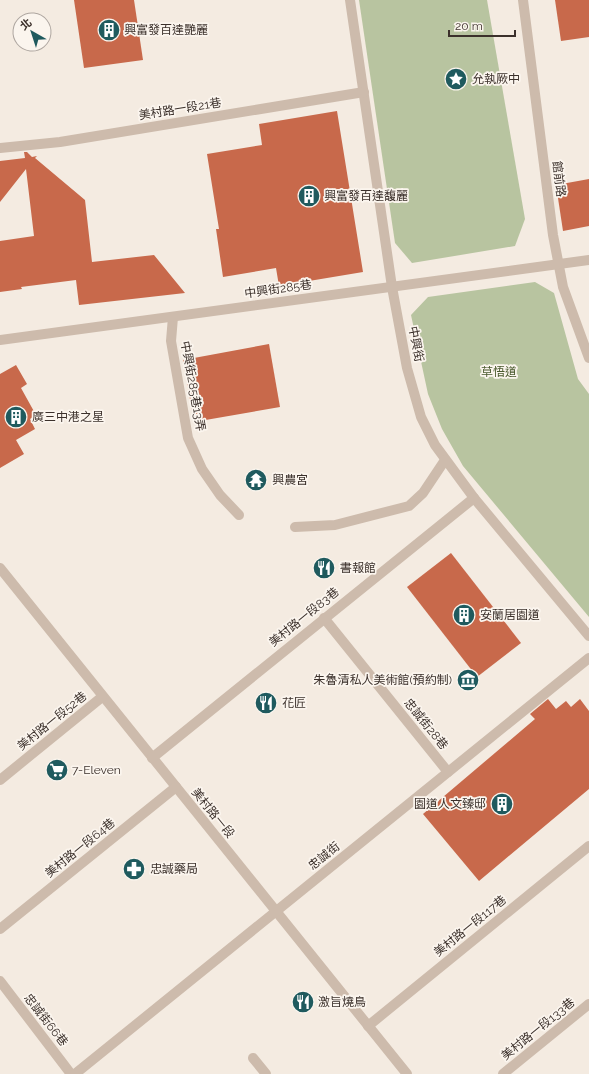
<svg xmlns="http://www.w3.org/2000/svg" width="589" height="1074" font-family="Raleway,'Noto Sans TC',sans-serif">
<rect width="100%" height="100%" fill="#f4ebe1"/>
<g fill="#b8c4a0">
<path d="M 359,0 L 487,0 L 525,219 L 515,246 L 412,263 L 395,243 Z"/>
<path d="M 535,282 L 554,293 L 578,379 L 589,394 L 589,617 L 463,466 L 442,429 L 428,394 L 411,315 L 428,297 Z"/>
</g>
<g fill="#c8694b">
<path d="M 74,0 L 134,0 L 143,60 L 84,68 Z"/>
<path d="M 555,0 L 589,0 L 589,37 L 561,41 Z"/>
<path d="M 337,111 L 363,272 L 279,286 L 276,268 L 223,277 L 216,229 L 219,229 L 207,154 L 262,145 L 259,124 Z"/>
<path d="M 24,152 L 27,152 L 32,157 L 37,156 L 35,158 L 85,200 L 92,262 L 154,255 L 185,293 L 79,305 L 76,280 L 21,287 L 22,289 L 0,292 L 0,241 L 34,236 L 26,169 L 0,202 L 0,161 L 25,158 Z"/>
<path d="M 589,179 L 589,226 L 563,231 L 556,185 Z"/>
<path d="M 269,344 L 280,407 L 194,422 L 183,360 Z"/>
<path d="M 16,365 L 27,384 L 21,388 L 36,415 L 30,419 L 35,429 L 16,440 L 24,454 L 0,468 L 0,374 Z"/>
<path d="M 451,553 L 521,643 L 477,677 L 407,587 Z"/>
<path d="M 548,699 L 556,709 L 566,701 L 571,707 L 580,699 L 589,711 L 589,789 L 479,881 L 423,814 L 535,719 L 530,714 Z"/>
</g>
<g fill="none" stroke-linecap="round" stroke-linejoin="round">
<g stroke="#cdbbac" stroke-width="10">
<path d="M 350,0 L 392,287 L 407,368 L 421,417 L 435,445 L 474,498 L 589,636"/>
<path d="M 523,0 L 553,235 L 563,287 L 589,358"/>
<path d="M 0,148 L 60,142 L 364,92"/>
<path d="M 173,317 L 171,341 L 188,438 L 202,469 L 220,495 L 239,515"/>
<path d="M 0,340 L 589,260"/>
<path d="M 295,527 L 335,525 L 409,506 L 423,493 L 445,460"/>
<path d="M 0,568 L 407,1074"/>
<path d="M 324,618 L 448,772"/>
<path d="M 152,758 L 474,498"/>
<path d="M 0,780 L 102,697"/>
<path d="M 0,929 L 176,787"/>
<path d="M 0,981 L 71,1074"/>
<path d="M 368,1026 L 589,846"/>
<path d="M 253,1058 L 266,1074"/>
<path d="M 75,1074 L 589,658"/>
<path d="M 503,1074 L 589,1004"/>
</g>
</g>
<defs>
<g id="building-disc" transform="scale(1.15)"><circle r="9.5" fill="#1f5a5e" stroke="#fbf5ee"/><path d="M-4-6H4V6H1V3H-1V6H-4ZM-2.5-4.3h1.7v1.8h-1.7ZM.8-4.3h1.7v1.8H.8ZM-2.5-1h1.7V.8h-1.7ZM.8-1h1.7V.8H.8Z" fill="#fff"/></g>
<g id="sight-disc" transform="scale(1.15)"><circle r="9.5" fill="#1f5a5e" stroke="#fbf5ee"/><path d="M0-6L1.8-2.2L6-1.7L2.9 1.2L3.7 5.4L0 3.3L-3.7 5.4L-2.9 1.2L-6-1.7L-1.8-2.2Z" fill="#fff"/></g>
<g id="temple-disc" transform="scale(1.15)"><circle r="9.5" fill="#1f5a5e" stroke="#fbf5ee"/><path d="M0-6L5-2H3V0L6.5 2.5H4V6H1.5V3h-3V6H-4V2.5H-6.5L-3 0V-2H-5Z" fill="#fff"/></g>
<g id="restaurant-disc" transform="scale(1.15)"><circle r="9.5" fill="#1f5a5e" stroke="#fbf5ee"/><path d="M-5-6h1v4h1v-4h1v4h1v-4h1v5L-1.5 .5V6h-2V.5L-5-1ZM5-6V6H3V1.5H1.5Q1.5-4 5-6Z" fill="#fff"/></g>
<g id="museum-disc" transform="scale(1.15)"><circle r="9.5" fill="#1f5a5e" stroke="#fbf5ee"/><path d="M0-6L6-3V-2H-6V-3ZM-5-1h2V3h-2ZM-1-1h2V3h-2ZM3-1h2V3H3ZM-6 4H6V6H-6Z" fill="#fff"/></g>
<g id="supermarket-disc" transform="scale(1.15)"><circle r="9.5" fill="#1f5a5e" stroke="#fbf5ee"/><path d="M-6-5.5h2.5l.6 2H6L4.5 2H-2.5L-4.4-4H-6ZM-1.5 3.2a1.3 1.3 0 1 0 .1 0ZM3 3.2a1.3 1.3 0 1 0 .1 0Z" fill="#fff"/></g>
<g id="pharmacy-disc" transform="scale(1.15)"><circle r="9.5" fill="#1f5a5e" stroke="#fbf5ee"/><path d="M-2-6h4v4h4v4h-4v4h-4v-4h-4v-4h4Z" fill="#fff"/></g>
</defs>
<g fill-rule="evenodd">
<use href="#building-disc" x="109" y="30"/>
<use href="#sight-disc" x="456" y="79"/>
<use href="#building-disc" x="309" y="196"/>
<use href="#building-disc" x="16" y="417"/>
<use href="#temple-disc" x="256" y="480"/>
<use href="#restaurant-disc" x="324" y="568"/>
<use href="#building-disc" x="464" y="615"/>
<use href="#museum-disc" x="468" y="680"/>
<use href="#restaurant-disc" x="266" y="703"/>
<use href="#supermarket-disc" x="57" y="770"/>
<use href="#building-disc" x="502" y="804"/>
<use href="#pharmacy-disc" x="134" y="869"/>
<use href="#restaurant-disc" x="303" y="1002"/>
</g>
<g text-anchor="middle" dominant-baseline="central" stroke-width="3.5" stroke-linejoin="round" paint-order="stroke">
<g font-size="12" fill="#3b302b" stroke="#fbf5ee" text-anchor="start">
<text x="124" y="30">興富發百達艷麗</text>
<text x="472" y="79">允執厥中</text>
<text x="324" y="196">興富發百達馥麗</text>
<text x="32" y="417">廣三中港之星</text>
<text x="272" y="480">興農宮</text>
<text x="340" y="568">書報館</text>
<text x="480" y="615">安蘭居園道</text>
<text x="452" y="680" text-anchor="end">朱魯清私人美術館(預約制)</text>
<text x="282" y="703">花匠</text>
<text x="72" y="770">7-Eleven</text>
<text x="486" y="804" text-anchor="end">園道人文臻邸</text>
<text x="150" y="869">忠誠藥局</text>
<text x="318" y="1002">激旨燒鳥</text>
</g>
<g font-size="12" fill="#3b302b" stroke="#fbf5ee">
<text transform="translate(180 109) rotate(-9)">美村路一段21巷</text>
<text transform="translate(559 179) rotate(83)">館前路</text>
<text transform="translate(278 289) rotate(-8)">中興街285巷</text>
<text transform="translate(416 344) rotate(79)">中興街</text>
<text transform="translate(193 386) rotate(80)">中興街285巷13弄</text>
<text transform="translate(304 617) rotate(-39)">美村路一段83巷</text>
<text transform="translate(52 721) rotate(-39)">美村路一段52巷</text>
<text transform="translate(426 724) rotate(51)">忠誠街28巷</text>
<text transform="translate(213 813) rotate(51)">美村路一段</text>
<text transform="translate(80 848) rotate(-39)">美村路一段64巷</text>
<text transform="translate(324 856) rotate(-39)">忠誠街</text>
<text transform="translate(470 926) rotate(-39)">美村路一段117巷</text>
<text transform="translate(46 1020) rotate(52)">忠誠街66巷</text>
<text transform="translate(538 1029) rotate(-39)">美村路一段133巷</text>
</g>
<g font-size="12" fill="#4a5a2e" stroke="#fbf5ee">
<text x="499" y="372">草悟道</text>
</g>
</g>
<g transform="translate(32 32) rotate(321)"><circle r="19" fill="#fbf5ee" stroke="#aea6a0"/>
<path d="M0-3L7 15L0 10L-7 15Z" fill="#1f5a5e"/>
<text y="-6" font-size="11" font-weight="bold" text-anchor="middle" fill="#3b302b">北</text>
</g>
<path d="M449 30v6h66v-6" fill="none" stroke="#3b302b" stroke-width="2"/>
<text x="455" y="30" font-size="12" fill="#3b302b" stroke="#fbf5ee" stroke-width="3" paint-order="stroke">20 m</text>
</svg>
